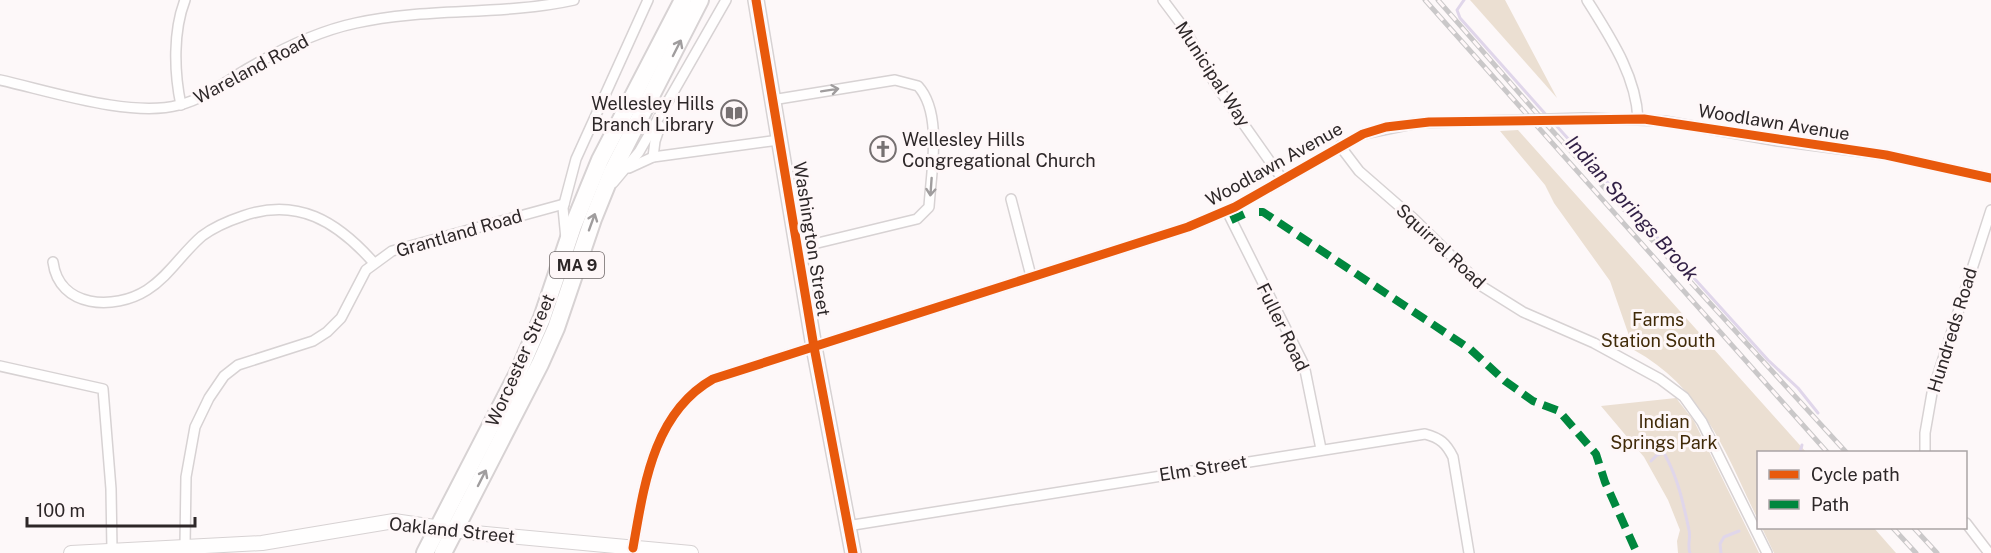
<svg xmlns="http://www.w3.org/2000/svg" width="1991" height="553" font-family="'Public Sans',sans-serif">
<rect width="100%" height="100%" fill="#fdf8f9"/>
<g fill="#ebdfd2">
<path d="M 1470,0 L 1505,0 L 1557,98 Z"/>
<path d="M 1518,130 L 1806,452 L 1758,452 L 1758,520 C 1726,453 1703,388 1634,350 L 1610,281 L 1554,203 L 1545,185 L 1500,131 Z"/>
<path d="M 1676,398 L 1694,421 L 1759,553 L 1678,553 L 1677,541 L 1680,530 L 1668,500 L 1644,457 L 1601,406 Z"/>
<path d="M 1762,528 L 1874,528 L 1896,553 L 1774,553 Z"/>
</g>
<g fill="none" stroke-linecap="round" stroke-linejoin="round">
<g stroke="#e0d6ea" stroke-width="3">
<path d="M 1464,0 L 1457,10 L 1460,18 L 1548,117"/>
<path d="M 1553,122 L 1768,360 L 1798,388 L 1818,413"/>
<path d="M 1800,452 L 1802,445"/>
<path d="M 1651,461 L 1657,455 L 1664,453 C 1678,478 1683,502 1689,530 C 1691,538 1687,545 1690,553"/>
<path d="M 1721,553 L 1720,544 L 1724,537 L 1739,531"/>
</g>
<g stroke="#d7d2d3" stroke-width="12">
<g id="street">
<path d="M 1163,0 L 1184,28 L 1216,85 L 1283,180"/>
<path d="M 1587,0 C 1610,37 1636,75 1638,119"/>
<path d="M 0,80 C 50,91 131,118 179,105 C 204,99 225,82 247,69 C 281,49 318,31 356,23 C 427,7 502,16 574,0"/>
<path d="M 772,100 L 895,80 L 918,86 C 943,113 931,172 929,207 L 917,219 L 797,248"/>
<path d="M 181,105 C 174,72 173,31 185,0"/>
<path d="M 1585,118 L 1664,121 L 1778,141 L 1886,155 L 1991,178"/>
<path d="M 1340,146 L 1359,171 L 1414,219 L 1483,287 L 1523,312 L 1594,343 L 1660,379 L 1684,397 L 1702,422 L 1767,553"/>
<path d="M 653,157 L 655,141 L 660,126"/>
<path d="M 629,168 L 653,157 L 779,140"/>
<path d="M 613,183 L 639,152 L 726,0"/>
<path d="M 1011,199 L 1031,276"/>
<path d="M 1227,211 L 1304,365 L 1321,449"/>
<path d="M 566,239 L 563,208 L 576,159 L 648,0"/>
<path d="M 53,262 C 59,308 114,311 147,290 C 169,276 182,253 202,236 C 214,227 228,221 243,216 C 297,197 337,221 374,263"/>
<path d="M 0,366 L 103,389 L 111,489 L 112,550"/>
<path d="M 1925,452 L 1925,433 L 1932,393 L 1991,210"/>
<path d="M 1966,523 L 1989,553"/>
<path d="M 847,526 L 1425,434 C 1440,438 1446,443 1453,457 L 1469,553"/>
<path d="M 185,546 L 186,477 L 195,427 L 209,398 L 224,376 L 238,365 L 313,341 L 327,332 L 341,318 L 366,270 L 392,251 L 564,204"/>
<path d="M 633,548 C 644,486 653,413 713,379 L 1188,227 L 1235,207 L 1363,134 L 1417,123 L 1483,121"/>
</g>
</g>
<g stroke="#d7d2d3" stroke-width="16">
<path id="secondary" d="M 71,553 L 262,543 L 394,521 L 475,533 L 691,553"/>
</g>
<g stroke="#d7d2d3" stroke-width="18">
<path id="primary" d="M 756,0 L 814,347 L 853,553"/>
</g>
<g stroke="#d7d2d3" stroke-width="20">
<g id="highway">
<path d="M 425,553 L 518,373 L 542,318 L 573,226 L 600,160 L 683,0"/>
<path d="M 443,553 L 540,364 L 556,328 L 593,219 L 612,172 L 700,0"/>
</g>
</g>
<use href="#street" stroke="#fffefe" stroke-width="9"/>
<use href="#secondary" stroke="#fffefe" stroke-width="14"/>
<use href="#primary" stroke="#fffefe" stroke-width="15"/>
<use href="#highway" stroke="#fffefe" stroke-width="16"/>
<g stroke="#cac8c9" stroke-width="5">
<g id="rail">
<path d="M 1425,0 L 1827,452"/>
<path d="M 1438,0 L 1548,126 L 1846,452"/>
<path d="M 1893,528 L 1916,553"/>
<path d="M 1914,528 L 1937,553"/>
</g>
</g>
<use href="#rail" stroke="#fef7f8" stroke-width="3" stroke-dasharray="9" stroke-linecap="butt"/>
<g stroke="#d7d2d3" stroke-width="12" stroke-linecap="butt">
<path id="street-bridge" d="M 1483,121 L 1585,118"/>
</g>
<use href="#street-bridge" stroke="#fffefe" stroke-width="9"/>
<g stroke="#00873e" stroke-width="8" stroke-dasharray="15 8" stroke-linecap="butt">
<path d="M 1259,212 L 1263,212 L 1470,349 L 1505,381 L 1533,401 L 1559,411 L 1596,454 L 1605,482 L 1637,553"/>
<path d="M 1231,220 L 1244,214"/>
</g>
<g stroke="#fef7f8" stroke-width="13">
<g id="cycleway">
<path d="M 756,0 L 814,347 L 853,553"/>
<path d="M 633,548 C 644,486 653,413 713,379 L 1188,227 L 1235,207 L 1363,134 L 1386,127 L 1429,122 L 1644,119 L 1886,155 L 1991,178"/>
</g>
</g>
<use href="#cycleway" stroke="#e8590c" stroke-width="9"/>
</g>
<defs><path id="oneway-shaft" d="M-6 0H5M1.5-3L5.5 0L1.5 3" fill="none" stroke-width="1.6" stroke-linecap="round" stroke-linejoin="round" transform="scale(1.5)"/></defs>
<g stroke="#a09d9e">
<use href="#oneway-shaft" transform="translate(677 48) rotate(-63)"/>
<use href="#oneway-shaft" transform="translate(830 90) rotate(-9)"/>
<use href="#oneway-shaft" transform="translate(931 187) rotate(94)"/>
<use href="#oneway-shaft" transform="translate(592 222) rotate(-70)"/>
<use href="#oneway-shaft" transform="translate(482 478) rotate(-63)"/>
</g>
<defs>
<g id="library-ring" transform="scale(1.35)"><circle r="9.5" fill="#fef7f8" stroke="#767071" stroke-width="1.5"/><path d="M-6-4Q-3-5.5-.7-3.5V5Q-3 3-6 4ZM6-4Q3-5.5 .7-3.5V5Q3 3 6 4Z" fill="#767071"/></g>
<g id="church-ring" transform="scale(1.35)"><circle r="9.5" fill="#fef7f8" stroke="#767071" stroke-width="1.5"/><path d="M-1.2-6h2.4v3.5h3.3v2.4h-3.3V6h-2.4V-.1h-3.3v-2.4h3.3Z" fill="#767071"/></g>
</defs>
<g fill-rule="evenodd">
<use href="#library-ring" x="734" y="113"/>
<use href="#church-ring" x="883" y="149"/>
</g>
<g text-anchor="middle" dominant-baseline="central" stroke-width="6" stroke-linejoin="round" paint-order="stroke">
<rect fill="#fef7f8" stroke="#6c6566" stroke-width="1.5" x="550" y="252" width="54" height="26" rx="4.5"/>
<g font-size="16" font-weight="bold" fill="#2d2728">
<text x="577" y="265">MA 9</text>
</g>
<g font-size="18" fill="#2d2728" stroke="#fef7f8">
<text transform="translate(251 69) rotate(-28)">Wareland Road</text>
<text transform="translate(1213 74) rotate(57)">Municipal Way</text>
<text transform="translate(1774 122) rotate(9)">Woodlawn Avenue</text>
<text transform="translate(1274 164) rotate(-29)">Woodlawn Avenue</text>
<text transform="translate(459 233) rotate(-16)">Grantland Road</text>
<text transform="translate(812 239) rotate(81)">Washington Street</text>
<text transform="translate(1441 246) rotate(43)">Squirrel Road</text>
<text transform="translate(1283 327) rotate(64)">Fuller Road</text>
<text transform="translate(1952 330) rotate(-73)">Hundreds Road</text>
<text transform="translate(520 360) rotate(-66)">Worcester Street</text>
<text transform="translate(1203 468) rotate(-9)">Elm Street</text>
<text transform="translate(452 530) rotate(6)">Oakland Street</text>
</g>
<g font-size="18" fill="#2d2728" stroke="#fef7f8" text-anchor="end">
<text x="714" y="103">Wellesley Hills<tspan x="714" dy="21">Branch Library</tspan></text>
<text x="902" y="139" text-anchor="start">Wellesley Hills<tspan x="902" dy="21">Congregational Church</tspan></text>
</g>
<g font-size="18" fill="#402a08" stroke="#fef7f8">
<text x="1658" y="319">Farms<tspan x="1658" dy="21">Station South</tspan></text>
<text x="1664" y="421">Indian<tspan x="1664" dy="21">Springs Park</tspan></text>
</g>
<g font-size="20" font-style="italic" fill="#311f45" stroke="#fef7f8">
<text transform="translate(1632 208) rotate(48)">Indian Springs Brook</text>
</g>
</g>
<rect x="1757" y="451" width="210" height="78" fill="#fef7f8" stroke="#aaa4a5" stroke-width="1.5"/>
<rect x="1769" y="470" width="30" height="9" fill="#e8590c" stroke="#aaa4a5" stroke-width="1.5"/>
<text x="1811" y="481" font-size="18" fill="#2d2728">Cycle path</text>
<rect x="1769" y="500" width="30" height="9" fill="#00873e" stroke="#aaa4a5" stroke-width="1.5"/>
<text x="1811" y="511" font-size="18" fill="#2d2728">Path</text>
<path d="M27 517v9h168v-9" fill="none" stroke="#2d2728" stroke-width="3"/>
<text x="36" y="517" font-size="18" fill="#2d2728" stroke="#fef7f8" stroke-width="4.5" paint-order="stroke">100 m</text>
</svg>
